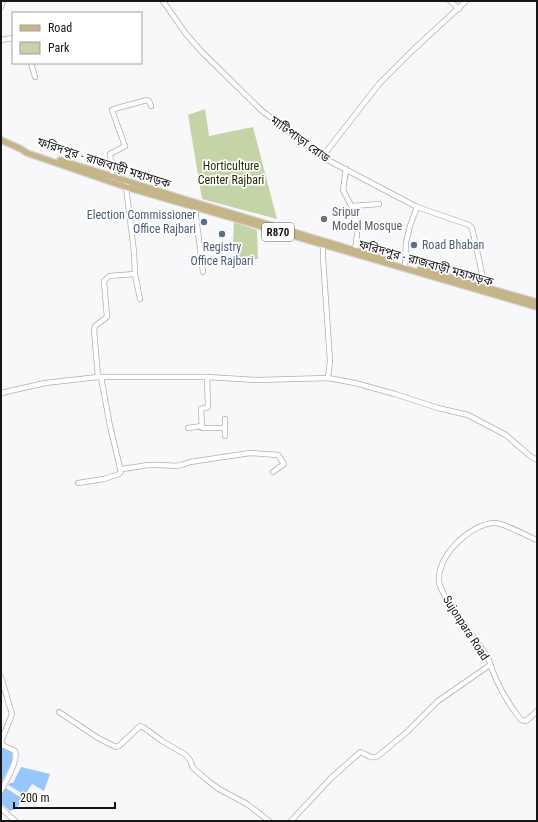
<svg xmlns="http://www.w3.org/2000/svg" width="538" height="822" font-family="'Roboto Condensed','Noto Sans Bengali',sans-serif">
<rect width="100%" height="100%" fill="#f8f8fa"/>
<g fill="#c5d4a7">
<path d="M 205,109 L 209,136 L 253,127 L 277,219 L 202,199 L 188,115 Z"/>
<path d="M 234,222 L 257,230 L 258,259 L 236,261 L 233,242 Z"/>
</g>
<g fill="#97c6fc">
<path d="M 1,747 L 12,753 L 12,761 L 1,784 Z"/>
<path d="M 21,767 L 50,774 L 44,791 L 32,784 L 25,795 L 8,785 L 10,783 L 13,783 Z"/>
<path d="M 6,788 L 23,799 L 16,809 L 10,811 L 1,803 L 1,795 Z"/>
</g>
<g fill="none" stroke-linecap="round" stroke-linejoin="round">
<g stroke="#b0b0b2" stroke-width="6">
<g id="minor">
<path d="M 163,1 L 186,34 L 201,51 L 261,110 L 322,157 L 417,207 L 410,226 L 406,242 L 405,265"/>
<path d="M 450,1 L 459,9"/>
<path d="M 1,7 L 3,1"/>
<path d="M 1,40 L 13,38"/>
<path d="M 31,63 L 35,77"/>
<path d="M 322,157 L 379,84 L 413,50 L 466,1"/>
<path d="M 346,169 L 343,190 L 355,213 L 357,235 L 355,250"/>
<path d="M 113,178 L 110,154 L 125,146 L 112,110 L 114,109 L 147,100 L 149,101 L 151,106"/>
<path d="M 352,206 L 379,204"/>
<path d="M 417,207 L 469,225 L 472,228 L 485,287"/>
<path d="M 195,208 L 203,272"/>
<path d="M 323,245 L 323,258 L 330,361 L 328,378"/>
<path d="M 135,274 L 140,299"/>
<path d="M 98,377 L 94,330 L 95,326 L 107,317 L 104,281 L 109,276 L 135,274 L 134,252 L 126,187 L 128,182"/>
<path d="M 207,377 L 208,407 L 201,409 L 202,428 L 224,428"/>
<path d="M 1,393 L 45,383 L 98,377 L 207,377 L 258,380 L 328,378 L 355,383 L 395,394 L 438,408 L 468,415 L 506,435 L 530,456 L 537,460"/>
<path d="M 225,419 L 225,436"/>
<path d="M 188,428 L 202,426"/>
<path d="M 121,469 C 130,468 140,466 150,465 C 165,464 175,469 190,462 L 250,453 L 278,455 L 284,464 L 273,472"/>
<path d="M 78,483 L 104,479 L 119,474 L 121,472 L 110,426 L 101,377"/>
<path d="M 537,540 C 527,536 504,523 495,523 C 470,523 432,560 440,586 C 444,597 451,605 458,615 C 468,629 477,643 488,657 C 494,679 507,702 521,720 L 526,721 L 537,711"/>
<path d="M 1,677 L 12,714 L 1,742"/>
<path d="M 59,712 L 98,738 L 116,747 L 119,746 L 140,726 L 143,727 L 162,741 L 186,755 L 190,760 L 193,768 L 207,780 L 219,789 L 247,804 L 269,821"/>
<path d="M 1,742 L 2,745 L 15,751 C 19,760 5,782 1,791"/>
<path d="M 1,808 L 15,821"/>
<path d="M 291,821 L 331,778 L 358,754 L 360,752 C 367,754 371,760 378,756 L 408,731 L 438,701 L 490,665"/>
</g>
</g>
<g stroke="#d5d5d5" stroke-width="8">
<g id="major">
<path d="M 1,140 L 21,149 L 27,153 L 126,187 L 537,307"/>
<path d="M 60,160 L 187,200 L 390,261"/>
<path d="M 420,269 L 537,302"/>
</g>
</g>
<use href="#minor" stroke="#fff" stroke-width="4.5"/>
<use href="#major" stroke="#c5b588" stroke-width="5.5"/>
</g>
<circle fill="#6b7280" stroke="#fff" stroke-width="1.5" cx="324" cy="219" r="4"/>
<g fill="#5c6f8a" stroke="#fff" stroke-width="1.5">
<circle cx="204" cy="222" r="4"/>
<circle cx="222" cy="234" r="4"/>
<circle cx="414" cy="245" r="4"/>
</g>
<g text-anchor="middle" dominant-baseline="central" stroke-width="3.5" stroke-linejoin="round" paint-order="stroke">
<rect fill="#fff" stroke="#5c5c5d" stroke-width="1" x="262" y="223" width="32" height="18" rx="3"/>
<g font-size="11" font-weight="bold" fill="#161617">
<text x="278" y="232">R870</text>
</g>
<g font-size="12" fill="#161617" stroke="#fff">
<text transform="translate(300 139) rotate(36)">মাটিপাড়া রোড</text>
<text transform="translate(104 163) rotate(18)">ফরিদপুর - রাজবাড়ী মহাসড়ক</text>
<text transform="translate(426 263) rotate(16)">ফরিদপুর - রাজবাড়ী মহাসড়ক</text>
<text transform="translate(466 628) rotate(57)">Sujonpara Road</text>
</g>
<g font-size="12" fill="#232e00" stroke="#fff">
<text x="231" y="166">Horticulture<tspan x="231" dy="14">Center Rajbari</tspan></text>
</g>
<g font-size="12" fill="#5b616d" stroke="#fff" text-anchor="start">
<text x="332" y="212">Sripur<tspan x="332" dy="14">Model Mosque</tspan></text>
</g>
<g font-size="12" fill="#4e5e75" stroke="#fff" text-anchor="end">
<text x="196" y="215">Election Commissioner<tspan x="196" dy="14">Office Rajbari</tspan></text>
<text x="422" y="245" text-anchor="start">Road Bhaban</text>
<text x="222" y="247" text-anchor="middle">Registry<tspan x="222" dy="14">Office Rajbari</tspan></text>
</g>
</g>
<rect width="538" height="822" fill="none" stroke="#161617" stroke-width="4"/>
<rect x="12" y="12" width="130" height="52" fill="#ffffff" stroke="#a2a2a2"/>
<rect x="20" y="25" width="20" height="6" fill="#c5b588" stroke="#a2a2a2"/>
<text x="48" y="32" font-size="12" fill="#161617">Road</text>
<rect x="20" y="42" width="20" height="12" fill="#c5d4a7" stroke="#a2a2a2"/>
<text x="48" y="52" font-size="12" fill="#161617">Park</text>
<path d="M14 802v6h101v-6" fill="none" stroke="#161617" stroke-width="2"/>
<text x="20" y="802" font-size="12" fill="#161617" stroke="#ffffff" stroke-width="3" paint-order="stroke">200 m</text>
</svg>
